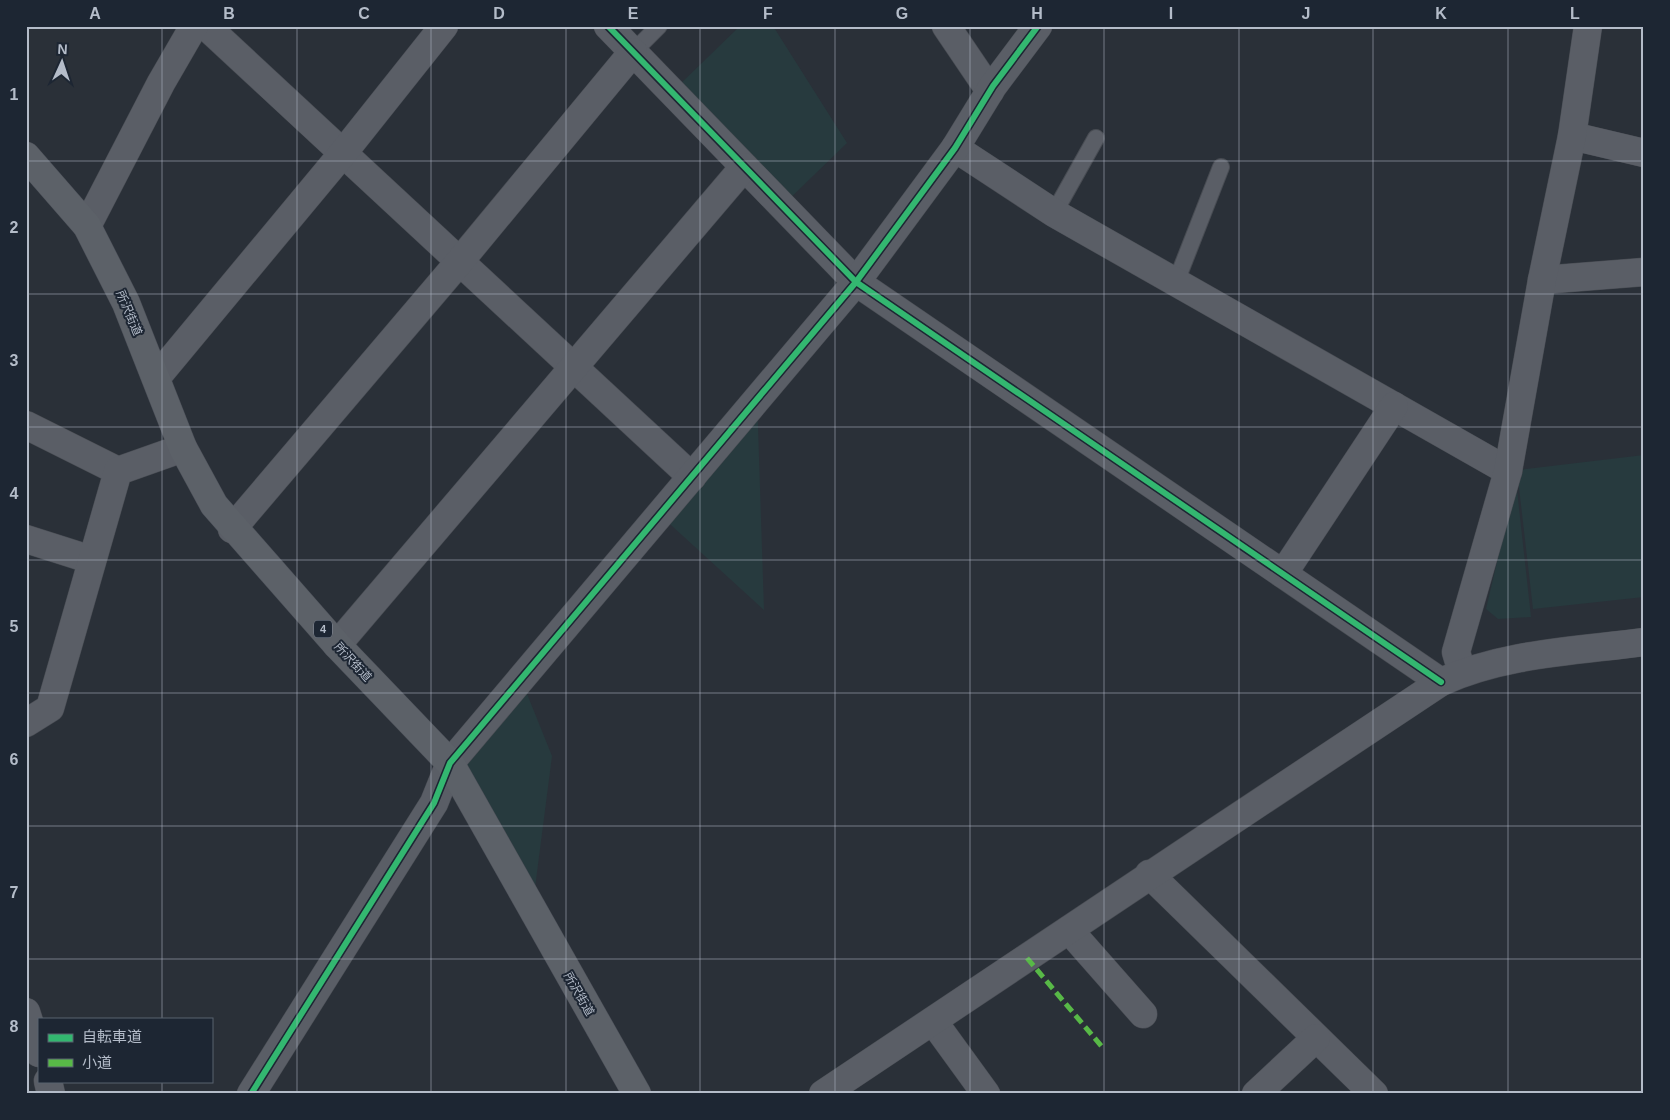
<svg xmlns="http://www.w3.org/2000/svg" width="1670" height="1120" font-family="Helvetica,'Noto Sans JP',sans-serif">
<rect width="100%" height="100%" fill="#2a3038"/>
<g fill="#273a3e">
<path d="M 740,26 L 773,26 L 847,143 L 782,206 L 672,92 Z"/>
<path d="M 757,396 L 764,610 L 660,515 Z"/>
<path d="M 1644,455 L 1644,597 L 1533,609 L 1517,470 Z"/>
<path d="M 1516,481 L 1531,617 L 1498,619 L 1486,609 Z"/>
<path d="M 521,679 L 552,756 L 532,911 L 450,763 Z"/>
</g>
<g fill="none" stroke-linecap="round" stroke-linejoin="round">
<g stroke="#484c53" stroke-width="18">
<g id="service">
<path d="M 633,52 L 659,26"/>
<path d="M 1054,213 L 1096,138"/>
<path d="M 1176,282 L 1221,167"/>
</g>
</g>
<g stroke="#484c53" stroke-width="29">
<g id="minor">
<path d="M 206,26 L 692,477"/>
<path d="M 608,26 L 856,282 L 1441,682"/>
<path d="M 946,26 L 990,91"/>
<path d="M 1572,136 L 1644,153"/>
<path d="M 955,148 L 1054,213 L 1508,471"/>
<path d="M 87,226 L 161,83 L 194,26"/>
<path d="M 1542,280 L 1644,272"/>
<path d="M 156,378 L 343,153 L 444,26"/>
<path d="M 26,425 L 118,471"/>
<path d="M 232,529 L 460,261 L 633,52"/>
<path d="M 26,539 L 92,560"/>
<path d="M 1283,574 L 1394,406"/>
<path d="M 337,645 L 744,167"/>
<path d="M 1462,672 L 1456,652 L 1508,471 L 1542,280 L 1572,136 L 1588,26"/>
<path d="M 26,723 L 50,708 L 118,471 L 183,448"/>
<path d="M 1149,874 L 1374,1094"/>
<path d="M 1069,930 L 1143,1014"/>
<path d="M 26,1012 L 39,1053"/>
<path d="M 933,1021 L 986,1094"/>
<path d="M 48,1081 L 51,1094"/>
<path d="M 251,1094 L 434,803 L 450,763 L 856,282 L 955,148 L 993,86 L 1038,26"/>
<path d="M 1256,1094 L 1316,1038"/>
</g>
</g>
<g stroke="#484c53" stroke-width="29">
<path id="tertiary" d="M 823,1094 C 1030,957 1234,818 1441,682 C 1504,653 1577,651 1644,642"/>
</g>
<g stroke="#484c55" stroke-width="29">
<path id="primary" d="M 26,156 L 87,226 L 126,303 L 183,448 L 214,505 L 337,645 L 450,763 L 637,1094"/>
</g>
<use href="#service" stroke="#5a5e66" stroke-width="16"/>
<use href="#minor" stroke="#5a5e66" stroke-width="28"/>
<use href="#tertiary" stroke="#5a5e66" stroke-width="28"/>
<use href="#primary" stroke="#5c6168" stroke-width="28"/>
<path stroke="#58b947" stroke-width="5" stroke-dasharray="10 5" stroke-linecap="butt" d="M 1027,958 L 1103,1048"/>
<g stroke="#1d2633" stroke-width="9">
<g id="cycleway">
<path d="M 608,26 L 856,282 L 1441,682"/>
<path d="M 251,1094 L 434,803 L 450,763 L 856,282 L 955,148 L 993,86 L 1038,26"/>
</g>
</g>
<use href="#cycleway" stroke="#33b770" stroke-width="6"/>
</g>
<path fill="none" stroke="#b4bcc9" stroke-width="1" stroke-opacity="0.55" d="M 162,26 L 162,1019M 297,26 L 297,1094M 431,26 L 431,1094M 566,26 L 566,1094M 700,26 L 700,1094M 835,26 L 835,1094M 970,26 L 970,1094M 1104,26 L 1104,1094M 1239,26 L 1239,1094M 1373,26 L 1373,1094M 1508,26 L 1508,1094M 26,161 L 1644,161M 26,294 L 1644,294M 26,427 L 1644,427M 26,560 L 1644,560M 26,693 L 1644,693M 26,826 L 1644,826M 26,959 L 1644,959M 162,1081 L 162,1094"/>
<g text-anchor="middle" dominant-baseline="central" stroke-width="4" stroke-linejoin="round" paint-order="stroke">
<rect fill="#1d2633" stroke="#878f9c" stroke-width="1" x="314" y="620.5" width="18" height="17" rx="4"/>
<g font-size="11" font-weight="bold" fill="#b4bcc9">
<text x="323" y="629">4</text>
</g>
<g font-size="12" fill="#b4bcc9" stroke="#1d2633">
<text transform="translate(129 313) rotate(67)">所沢街道</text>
<text transform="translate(353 662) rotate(47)">所沢街道</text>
<text transform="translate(579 994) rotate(60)">所沢街道</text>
</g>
</g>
<rect width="1670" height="1120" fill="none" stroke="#1d2633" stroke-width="55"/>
<rect x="38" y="1018" width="175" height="65" fill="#1d2633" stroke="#59626f"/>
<rect x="48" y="1034" width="25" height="8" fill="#33b770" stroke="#59626f"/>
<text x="82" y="1042" font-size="15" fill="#b4bcc9">自転車道</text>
<rect x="48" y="1059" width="25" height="8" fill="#58b947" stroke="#59626f"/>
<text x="82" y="1068" font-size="15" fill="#b4bcc9">小道</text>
<g transform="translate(62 62) rotate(3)" stroke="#1d2633" stroke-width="4" paint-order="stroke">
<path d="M0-4L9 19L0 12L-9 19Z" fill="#b4bcc9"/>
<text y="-8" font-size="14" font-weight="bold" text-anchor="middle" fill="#b4bcc9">N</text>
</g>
<rect x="28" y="28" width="1614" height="1064" fill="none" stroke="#b4bcc9" stroke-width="2"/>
<g font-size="16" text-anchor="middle" font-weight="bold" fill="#b4bcc9">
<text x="95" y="19">A</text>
<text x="229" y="19">B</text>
<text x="364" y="19">C</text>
<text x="499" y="19">D</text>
<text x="633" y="19">E</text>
<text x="768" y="19">F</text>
<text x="902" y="19">G</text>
<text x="1037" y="19">H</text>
<text x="1171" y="19">I</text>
<text x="1306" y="19">J</text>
<text x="1441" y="19">K</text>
<text x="1575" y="19">L</text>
<text x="14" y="100">1</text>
<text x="14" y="233">2</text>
<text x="14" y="366">3</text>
<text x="14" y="499">4</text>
<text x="14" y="632">5</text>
<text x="14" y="765">6</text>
<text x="14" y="898">7</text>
<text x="14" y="1032">8</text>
</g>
</svg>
